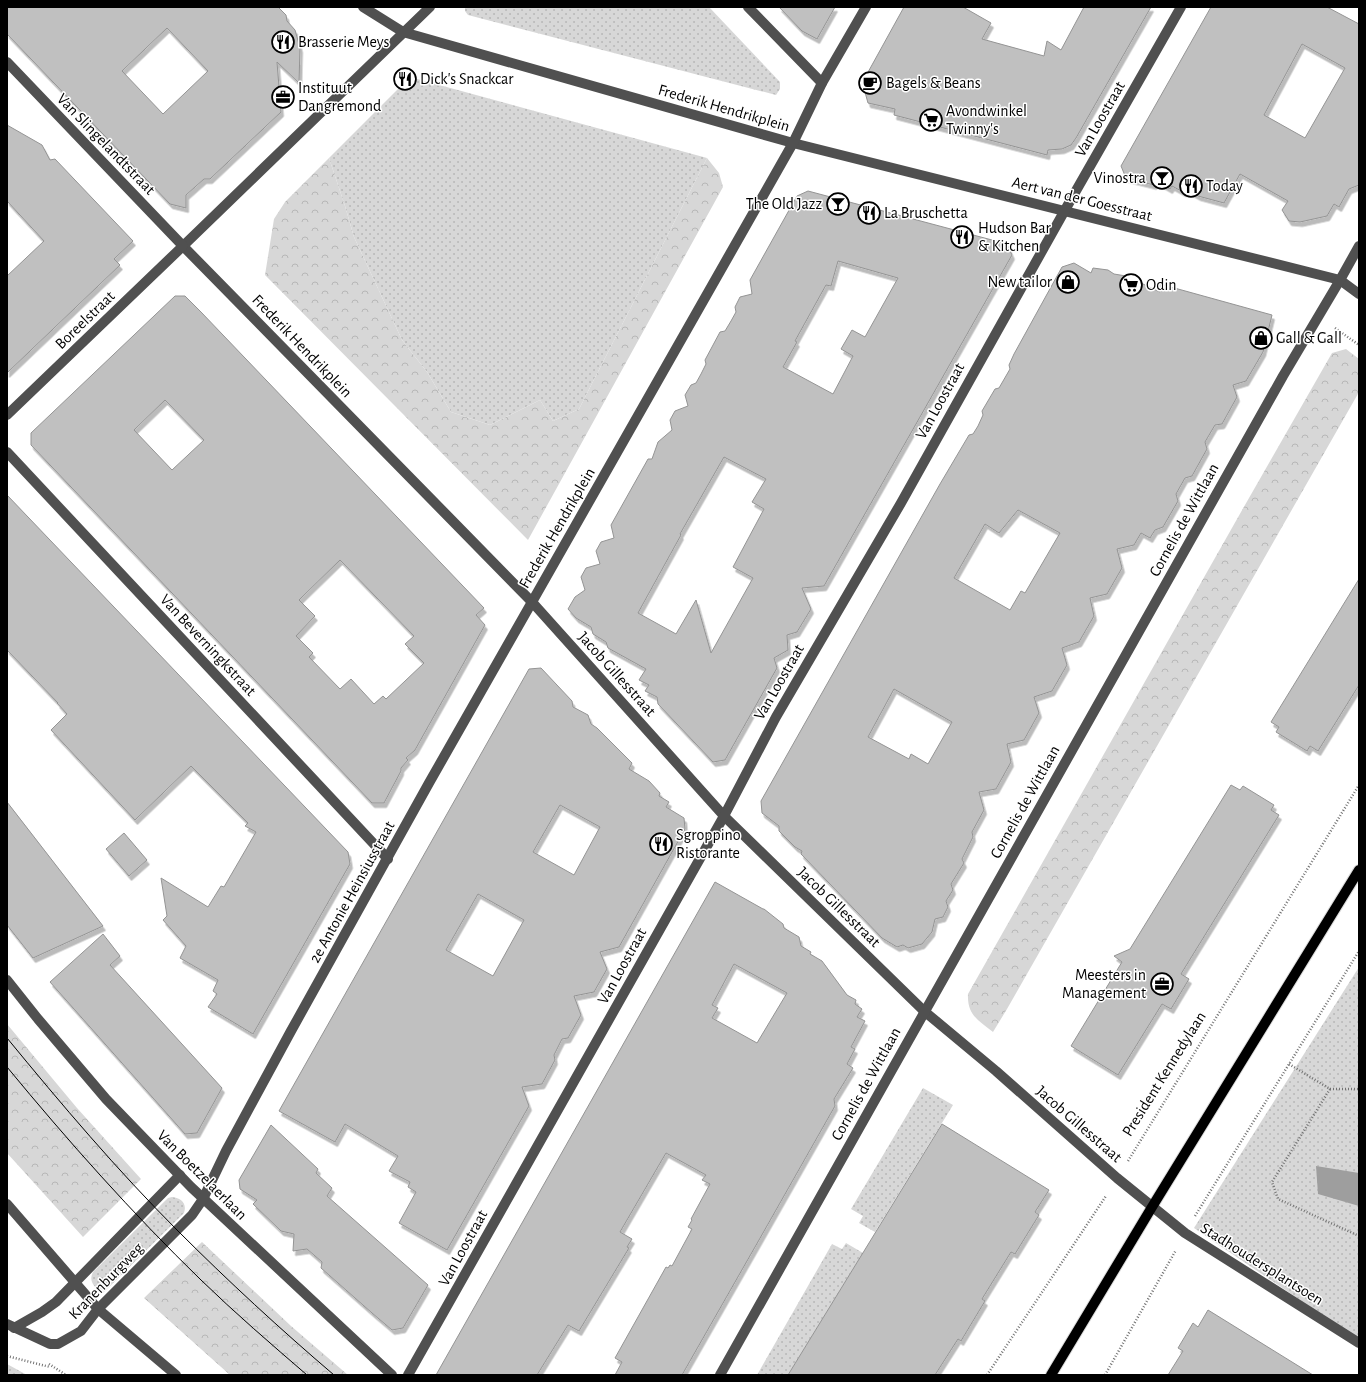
<svg xmlns="http://www.w3.org/2000/svg" width="1366" height="1382" font-family="'Alegreya Sans',sans-serif">
<defs>
<pattern id="grass-dots" width="8" height="8" patternUnits="userSpaceOnUse"><rect width="8" height="8" fill="#d7d7d7"/><path d="M2 2h.1M6 6h.1" fill="none" stroke="#b7b7b7" stroke-width="1.8" stroke-linecap="round"/></pattern>
<pattern id="forest-crowns" width="20" height="18" patternUnits="userSpaceOnUse"><rect width="20" height="18" fill="#d7d7d7"/><path d="M2 6a3 3 0 1 1 6 0M12 15a3 3 0 1 1 6 0" fill="none" stroke="#b7b7b7"/></pattern>
<filter id="shadow"><feDropShadow dx="2.5" dy="4.5" stdDeviation="0" flood-color="#0004"/></filter>
</defs>
<rect width="100%" height="100%" fill="#fff"/>
<g fill="url(#grass-dots)">
<path d="M 465,7 L 709,7 L 780,82 L 780,89 L 776,95 L 468,15 L 465,11 Z"/>
<path d="M 410,77 L 707,158 L 579,409 L 553,421 L 540,400 L 490,425 L 451,412 L 427,372 L 402,340 L 354,237 L 345,206 L 329,158 Z"/>
<path d="M 1359,967 L 1359,1340 L 1194,1228 Z"/>
<path d="M 923,1088 L 953,1105 L 875,1232 L 859,1223 L 863,1216 L 851,1209 Z"/>
<path d="M 172,1197 C 182,1198 187,1204 184,1213 L 102,1294 C 95,1287 88,1282 93,1272 L 168,1198 Z"/>
<path d="M 846,1243 L 863,1253 L 788,1375 L 757,1375 L 832,1244 L 842,1249 Z"/>
<path d="M 7,1364 L 27,1375 L 7,1375 Z"/>
</g>
<g fill="url(#forest-crowns)">
<path d="M 329,158 L 345,206 L 354,237 L 402,340 L 427,372 L 451,412 L 490,425 L 540,400 L 553,421 L 579,409 L 707,158 L 719,173 L 723,187 L 528,540 L 265,275 L 274,219 L 285,202 Z"/>
<path d="M 1346,349 L 1359,359 L 1359,392 L 1007,1009 L 993,1032 C 978,1020 967,1015 968,994 L 1241,512 L 1332,353 Z"/>
<path d="M 7,1024 L 77,1108 L 141,1179 L 83,1237 L 7,1153 Z"/>
<path d="M 202,1242 L 291,1326 L 348,1375 L 230,1375 L 144,1298 Z"/>
</g>
<path fill="#9e9e9e" d="M 1316,1166 L 1359,1173 L 1359,1206 L 1318,1194 Z"/>
<g fill="#c0c0c0" stroke="#949494" fill-rule="evenodd" filter="url(#shadow)">
<path d="M 7,7 L 278,7 L 286,15 L 287,21 L 295,30 L 300,48 L 299,83 L 277,62 L 281,112 L 210,179 L 204,179 L 186,195 L 186,208 L 170,204 L 7,34 ZM 167,28 L 208,71 L 163,114 L 122,71 Z"/>
<path d="M 779,7 L 835,7 L 817,39 L 802,31 Z"/>
<path d="M 904,7 L 963,7 L 991,23 L 982,39 L 1044,56 L 1047,41 L 1061,50 L 1084,7 L 1151,7 L 1076,138 L 1071,145 L 1062,149 L 1048,150 L 1047,155 L 894,115 L 895,109 L 868,103 L 863,85 L 867,74 Z"/>
<path d="M 1211,7 L 1327,7 L 1359,24 L 1359,185 L 1349,189 L 1339,207 L 1334,204 L 1327,216 L 1300,222 L 1289,221 L 1282,210 L 1288,201 L 1240,174 L 1224,203 L 1198,196 L 1189,191 L 1183,192 L 1172,186 L 1170,189 L 1156,181 L 1154,185 L 1126,178 L 1121,166 ZM 1302,44 L 1345,68 L 1305,138 L 1264,115 Z"/>
<path d="M 7,125 L 42,145 L 50,160 L 55,159 L 133,241 L 114,259 L 120,265 L 7,373 L 7,276 L 44,241 L 7,201 Z"/>
<path d="M 808,191 L 1007,244 L 1012,255 L 824,586 L 802,588 L 811,609 L 797,632 L 787,635 L 788,650 L 774,658 L 777,668 L 725,760 L 713,762 L 658,704 L 657,697 L 645,691 L 649,685 L 639,680 L 646,669 L 608,648 L 606,642 L 593,634 L 591,627 L 576,618 L 568,609 L 575,597 L 585,590 L 581,577 L 586,568 L 600,564 L 596,551 L 601,542 L 614,538 L 611,525 L 648,459 L 652,459 L 658,442 L 672,430 L 670,420 L 675,411 L 688,406 L 685,395 L 691,385 L 696,383 L 701,374 L 706,364 L 705,360 L 720,332 L 725,331 L 731,321 L 736,312 L 735,307 L 740,297 L 752,294 L 750,280 L 797,196 ZM 838,261 L 898,278 L 865,337 L 852,330 L 841,349 L 853,356 L 833,394 L 783,367 L 797,342 L 795,341 L 826,285 L 831,286 ZM 724,457 L 766,479 L 752,502 L 764,509 L 733,567 L 753,578 L 711,653 L 696,600 L 676,634 L 638,613 L 681,535 L 680,534 Z"/>
<path d="M 1074,263 L 1091,273 L 1093,268 L 1108,270 L 1114,274 L 1126,276 L 1160,292 L 1160,284 L 1272,315 L 1263,352 L 1246,381 L 1233,385 L 1237,397 L 1222,424 L 1215,425 L 1205,442 L 1207,449 L 1192,476 L 1185,478 L 1176,494 L 1178,501 L 1163,527 L 1155,530 L 1150,538 L 1141,533 L 1134,545 L 1117,549 L 1122,568 L 1107,594 L 1090,598 L 1094,616 L 1079,642 L 1062,648 L 1067,665 L 1052,691 L 1034,697 L 1039,713 L 1024,740 L 1007,744 L 1011,762 L 996,789 L 979,792 L 984,810 L 972,832 L 973,837 L 962,859 L 964,863 L 951,884 L 953,890 L 946,901 L 948,907 L 943,917 L 935,919 L 932,932 L 922,944 L 908,948 L 903,945 L 897,947 L 882,938 L 801,854 L 802,851 L 795,847 L 779,831 L 779,826 L 762,813 L 761,801 L 940,484 L 969,435 L 973,434 L 978,426 L 983,415 L 982,411 L 995,389 L 999,388 L 1010,369 L 1009,365 L 1014,354 L 1062,267 ZM 1018,510 L 1060,533 L 1025,593 L 1021,591 L 1010,610 L 954,578 L 985,524 L 999,533 ZM 894,689 L 952,722 L 928,764 L 911,754 L 909,759 L 868,737 Z"/>
<path d="M 175,296 L 185,296 L 201,312 L 484,608 L 476,615 L 485,625 L 415,750 L 406,758 L 408,760 L 401,768 L 401,771 L 384,803 L 372,803 L 31,445 L 31,433 ZM 165,400 L 204,440 L 172,470 L 134,430 ZM 340,560 L 414,636 L 405,644 L 424,663 L 386,699 L 383,696 L 374,704 L 351,679 L 340,689 L 309,657 L 313,653 L 296,636 L 315,616 L 299,600 Z"/>
<path d="M 7,495 L 348,852 L 350,864 L 253,1034 L 208,1007 L 217,994 L 213,991 L 218,980 L 180,958 L 186,946 L 163,920 L 167,916 L 161,878 L 208,907 L 221,886 L 224,887 L 256,832 L 245,826 L 248,823 L 191,766 L 135,820 L 51,730 L 67,714 L 57,703 L 58,703 L 7,650 Z"/>
<path d="M 1359,579 L 1359,685 L 1318,751 L 1310,746 L 1307,751 L 1276,732 L 1279,727 L 1271,722 Z"/>
<path d="M 541,668 L 572,701 L 573,707 L 588,715 L 591,724 L 597,728 L 632,763 L 629,769 L 649,781 L 660,793 L 659,796 L 669,802 L 666,807 L 684,818 L 685,829 L 619,947 L 600,952 L 607,969 L 594,992 L 574,996 L 581,1015 L 568,1038 L 562,1039 L 554,1055 L 555,1060 L 542,1084 L 522,1087 L 529,1106 L 447,1250 L 399,1223 L 416,1192 L 408,1187 L 410,1182 L 389,1171 L 398,1156 L 345,1124 L 335,1142 L 279,1111 L 529,669 ZM 560,805 L 600,827 L 574,875 L 533,852 ZM 478,894 L 524,920 L 493,976 L 446,950 Z"/>
<path d="M 1231,785 L 1240,790 L 1243,786 L 1274,805 L 1271,810 L 1279,815 L 1181,974 L 1189,979 L 1171,1009 L 1162,1004 L 1118,1075 L 1071,1046 L 1122,962 L 1114,956 L 1130,949 Z"/>
<path d="M 7,802 L 103,926 L 33,958 L 7,925 Z"/>
<path d="M 124,833 L 147,860 L 129,876 L 106,849 Z"/>
<path d="M 715,882 L 763,909 L 764,909 L 783,924 L 784,928 L 799,937 L 801,946 L 811,952 L 810,954 L 822,961 L 847,995 L 856,1000 L 855,1004 L 862,1009 L 857,1017 L 865,1021 L 851,1047 L 855,1049 L 847,1064 L 853,1068 L 834,1099 L 835,1106 L 759,1240 L 682,1375 L 615,1375 L 622,1362 L 615,1358 L 666,1267 L 668,1268 L 670,1265 L 672,1266 L 692,1229 L 688,1227 L 692,1220 L 691,1219 L 710,1184 L 702,1180 L 706,1175 L 666,1153 L 620,1232 L 632,1239 L 627,1247 L 629,1248 L 579,1331 L 568,1325 L 537,1375 L 436,1375 ZM 734,964 L 787,993 L 757,1043 L 712,1018 L 718,1008 L 712,1005 Z"/>
<path d="M 103,934 L 120,956 L 110,965 L 222,1088 L 197,1133 L 185,1134 L 50,982 Z"/>
<path d="M 942,1124 L 1049,1190 L 1035,1212 L 1039,1215 L 1015,1254 L 1011,1252 L 982,1299 L 985,1301 L 961,1341 L 958,1339 L 935,1375 L 788,1375 Z"/>
<path d="M 271,1125 L 318,1169 L 316,1173 L 332,1188 L 327,1196 L 428,1285 L 403,1328 L 392,1330 L 372,1313 L 321,1268 L 322,1262 L 307,1249 L 293,1251 L 294,1234 L 281,1231 L 253,1204 L 257,1200 L 240,1189 L 239,1180 Z"/>
<path d="M 1208,1310 L 1313,1375 L 1168,1375 L 1183,1351 L 1178,1348 L 1193,1323 L 1198,1327 Z"/>
</g>
<g fill="none" stroke-linecap="round" stroke-linejoin="round">
<g stroke="#dbdbdb" stroke-width="12">
<path id="major" d="M 1051,1375 L 1152,1207 L 1359,870"/>
</g>
<g stroke="#727272" stroke-width="2.5" stroke-dasharray="1 2" stroke-linecap="butt">
<path d="M 1335,328 L 1359,345"/>
<path d="M 1289,1064 L 1330,1089 L 1359,1089"/>
<path d="M 1330,1089 L 1272,1182 L 1278,1199 L 1359,1236"/>
<path d="M 1128,1161 L 1359,785"/>
<path d="M 1195,1216 L 1359,951"/>
<path d="M 7,1356 L 50,1367"/>
<path d="M 49,1364 L 66,1375"/>
<path d="M 987,1375 L 1106,1196"/>
<path d="M 1105,1375 L 1176,1250"/>
</g>
<g stroke="#505050" stroke-width="10">
<path d="M 363,7 L 403,32 L 793,143 L 1340,280 L 1359,294"/>
<path d="M 430,7 L 183,246 L 532,602 L 793,143 L 822,83 L 866,7"/>
<path d="M 748,7 L 822,83"/>
<path d="M 7,62 L 183,246 L 7,415"/>
<path d="M 7,452 L 388,859"/>
<path d="M 7,980 L 38,1019 L 106,1099 L 191,1187 L 392,1375"/>
<path d="M 7,1204 L 98,1309 L 176,1375"/>
<path d="M 7,1324 L 50,1344 L 58,1344 L 81,1331 L 98,1309 L 192,1215 L 203,1199 L 226,1151 L 291,1031 L 429,783 L 532,602 L 724,816 L 924,1011 L 996,1071 L 1117,1178 L 1185,1233 L 1359,1343"/>
<path d="M 14,1328 L 42,1312 L 56,1302 L 180,1175"/>
<path d="M 408,1375 L 724,816 L 776,717 L 901,503 L 1065,210 L 1181,7"/>
<path d="M 720,1375 L 1283,376 L 1340,280 L 1359,246"/>
</g>
<use href="#major" stroke="#000" stroke-width="10"/>
<g stroke="#000" stroke-width="1">
<path d="M 7,1038 C 62,1105 117,1170 178,1231 C 228,1281 280,1329 334,1375"/>
<path d="M 7,1067 C 68,1141 132,1213 201,1280 C 235,1313 271,1344 307,1375"/>
</g>
</g>
<defs>
<g id="restaurant-ring" transform="scale(1.15)"><circle r="9.5" fill="#fff" stroke="#000" stroke-width="1.5"/><path d="M-5-6h1v4h1v-4h1v4h1v-4h1v5L-1.5 .5V6h-2V.5L-5-1ZM5-6V6H3V1.5H1.5Q1.5-4 5-6Z" fill="#000"/></g>
<g id="cafe-ring" transform="scale(1.15)"><circle r="9.5" fill="#fff" stroke="#000" stroke-width="1.5"/><path d="M-5.5-4.5H6V0H3Q3 3.5 0 3.5H-2.5Q-5.5 3.5-5.5 0ZM3-3.2v2h1.7v-2ZM-6 4.5H4V6H-6Z" fill="#000"/></g>
<g id="office-ring" transform="scale(1.15)"><circle r="9.5" fill="#fff" stroke="#000" stroke-width="1.5"/><path d="M-6-3h4V-5.5h4V-3h4V5H-6ZM-1-4.5V-3h2v-1.5ZM-6 0V1H6V0Z" fill="#000"/></g>
<g id="supermarket-ring" transform="scale(1.15)"><circle r="9.5" fill="#fff" stroke="#000" stroke-width="1.5"/><path d="M-6-5.5h2.5l.6 2H6L4.5 2H-2.5L-4.4-4H-6ZM-1.5 3.2a1.3 1.3 0 1 0 .1 0ZM3 3.2a1.3 1.3 0 1 0 .1 0Z" fill="#000"/></g>
<g id="bar-ring" transform="scale(1.15)"><circle r="9.5" fill="#fff" stroke="#000" stroke-width="1.5"/><path d="M-6-5H6L.8 .8V4.5H3.5V6h-7V4.5H-.8V.8Z" fill="#000"/></g>
<g id="shop-ring" transform="scale(1.15)"><circle r="9.5" fill="#fff" stroke="#000" stroke-width="1.5"/><path d="M-5-2.5h2.3a2.7 3.5 0 0 1 5.4 0H5L5.5 6h-11ZM-1.5-2.5h3a1.5 2.3 0 0 0-3 0Z" fill="#000"/></g>
</defs>
<g fill-rule="evenodd">
<use href="#restaurant-ring" x="283" y="42"/>
<use href="#restaurant-ring" x="405" y="79"/>
<use href="#cafe-ring" x="870" y="83"/>
<use href="#office-ring" x="283" y="97"/>
<use href="#supermarket-ring" x="931" y="120"/>
<use href="#bar-ring" x="1162" y="178"/>
<use href="#restaurant-ring" x="1191" y="186"/>
<use href="#bar-ring" x="838" y="204"/>
<use href="#restaurant-ring" x="869" y="213"/>
<use href="#restaurant-ring" x="962" y="237"/>
<use href="#shop-ring" x="1068" y="282"/>
<use href="#supermarket-ring" x="1131" y="285"/>
<use href="#shop-ring" x="1261" y="338"/>
<use href="#restaurant-ring" x="661" y="844"/>
<use href="#office-ring" x="1162" y="984"/>
</g>
<g text-anchor="middle" dominant-baseline="central" stroke-width="3" stroke-linejoin="round" paint-order="stroke">
<g font-size="16" fill="#000" stroke="#fff" text-anchor="start">
<text x="298" y="42">Brasserie Meys</text>
<text x="420" y="79">Dick's Snackcar</text>
<text x="886" y="83">Bagels &amp; Beans</text>
<text x="298" y="88">Instituut<tspan x="298" dy="18">Dangremond</tspan></text>
<text x="946" y="111">Avondwinkel<tspan x="946" dy="18">Twinny's</tspan></text>
<text x="1146" y="178" text-anchor="end">Vinostra</text>
<text x="1206" y="186">Today</text>
<text x="822" y="204" text-anchor="end">The Old Jazz</text>
<text x="884" y="213">La Bruschetta</text>
<text x="978" y="228">Hudson Bar<tspan x="978" dy="18">&amp; Kitchen</tspan></text>
<text x="1052" y="282" text-anchor="end">New tailor</text>
<text x="1146" y="285">Odin</text>
<text x="1276" y="338">Gall &amp; Gall</text>
<text x="676" y="835">Sgroppino<tspan x="676" dy="18">Ristorante</tspan></text>
<text x="1146" y="975" text-anchor="end">Meesters in<tspan x="1146" dy="18">Management</tspan></text>
</g>
<g font-size="16" fill="#000" stroke="#fff">
<text transform="translate(724 108) rotate(16)">Frederik Hendrikplein</text>
<text transform="translate(1100 119) rotate(-60)">Van Loostraat</text>
<text transform="translate(106 144) rotate(46)">Van Slingelandtstraat</text>
<text transform="translate(1082 199) rotate(14)">Aert van der Goesstraat</text>
<text transform="translate(85 320) rotate(-44)">Boreelstraat</text>
<text transform="translate(302 346) rotate(46)">Frederik Hendrikplein</text>
<text transform="translate(940 401) rotate(-61)">Van Loostraat</text>
<text transform="translate(1184 520) rotate(-61)">Cornelis de Wittlaan</text>
<text transform="translate(557 528) rotate(-60)">Frederik Hendrikplein</text>
<text transform="translate(208 645) rotate(47)">Van Beverningkstraat</text>
<text transform="translate(617 674) rotate(48)">Jacob Gillesstraat</text>
<text transform="translate(779 682) rotate(-60)">Van Loostraat</text>
<text transform="translate(1025 802) rotate(-61)">Cornelis de Wittlaan</text>
<text transform="translate(352 892) rotate(-61)">2e Antonie Heinsiusstraat</text>
<text transform="translate(839 907) rotate(44)">Jacob Gillesstraat</text>
<text transform="translate(622 966) rotate(-61)">Van Loostraat</text>
<text transform="translate(1164 1074) rotate(-58)">President Kennedylaan</text>
<text transform="translate(866 1084) rotate(-61)">Cornelis de Wittlaan</text>
<text transform="translate(1079 1124) rotate(41)">Jacob Gillesstraat</text>
<text transform="translate(202 1175) rotate(45)">Van Boetzelaerlaan</text>
<text transform="translate(463 1248) rotate(-61)">Van Loostraat</text>
<text transform="translate(1262 1264) rotate(32)">Stadhoudersplantsoen</text>
<text transform="translate(106 1281) rotate(-46)">Kranenburgweg</text>
</g>
</g>
<rect width="1366" height="1382" fill="none" stroke="#000000" stroke-width="16"/>
</svg>
